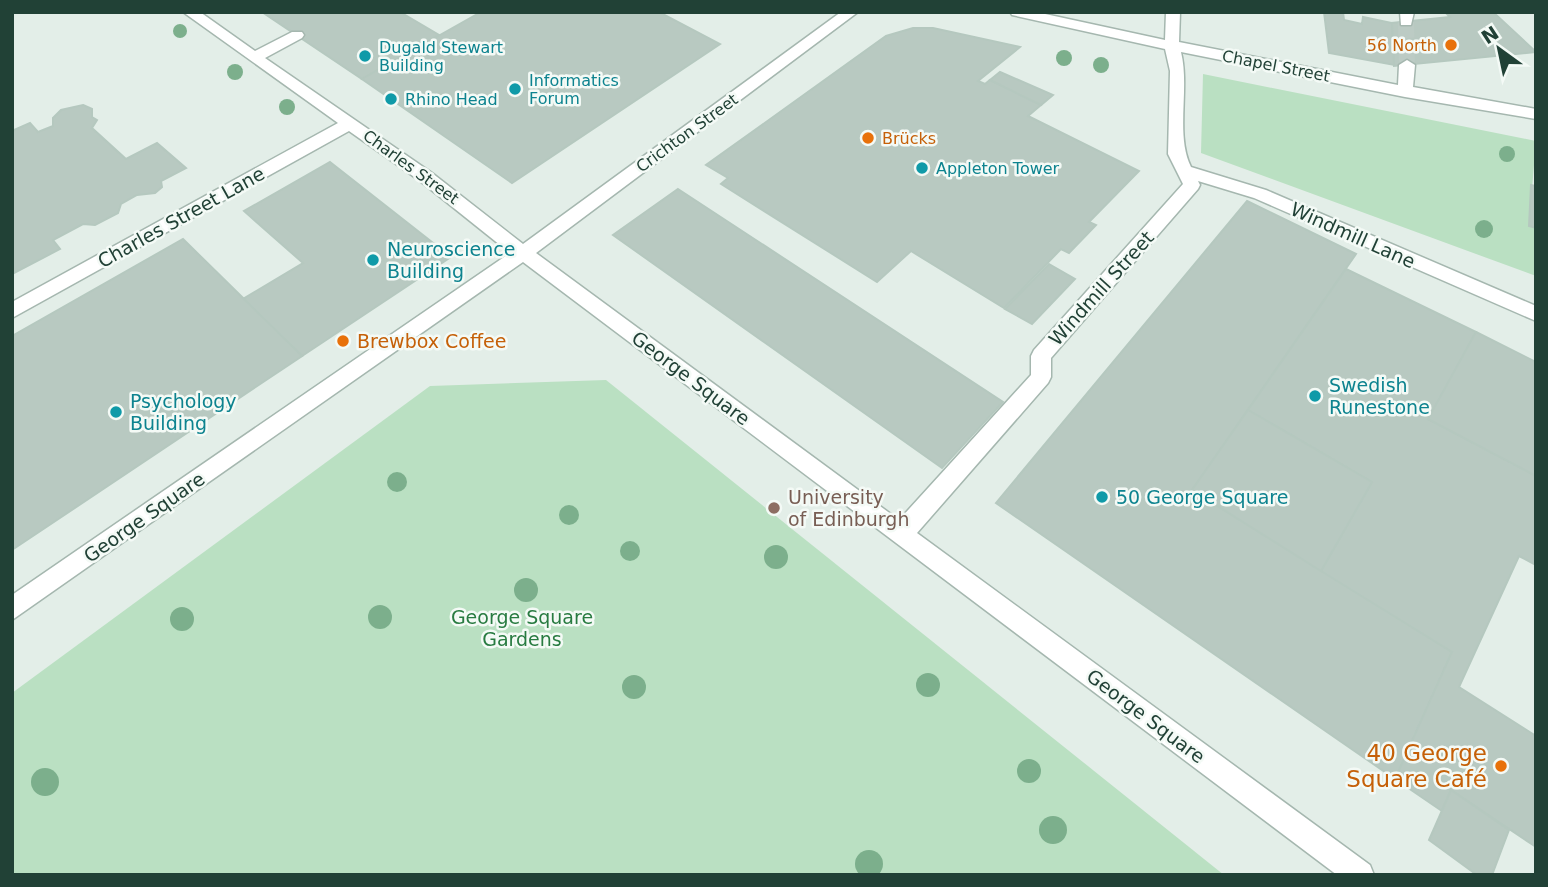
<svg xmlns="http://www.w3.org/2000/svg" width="1548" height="887" font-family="'DejaVu Sans',sans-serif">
<rect width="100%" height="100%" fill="#e3eee8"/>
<g fill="#bae0c2">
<path d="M 1203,74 L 1536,141 L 1529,225 L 1536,228 L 1536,276 L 1201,153 Z"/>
<path d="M 606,380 L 1224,875 L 12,875 L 12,693 L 430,386 Z"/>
</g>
<g fill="#b8c9c1" stroke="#b5c8bf" stroke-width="2">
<path d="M 262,12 L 400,12 L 439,35 L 362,79 Z"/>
<path d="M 481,12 L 659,12 L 720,44 L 512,183 L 362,79 Z"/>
<path d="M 1324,12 L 1343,12 L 1344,20 L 1362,24 L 1363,17 L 1392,23 L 1395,65 L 1329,53 Z"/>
<path d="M 1445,12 L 1493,12 L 1536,52 L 1394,66 L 1392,23 L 1450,17 Z"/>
<path d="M 913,28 L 933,28 L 1020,47 L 978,81 L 985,84 L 990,80 L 1041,105 L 1028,116 L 1139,171 L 1089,222 L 1096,225 L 1069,253 L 1061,249 L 1004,308 L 911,251 L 877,282 L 721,184 L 728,178 L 706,165 L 886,36 Z"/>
<path d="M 1000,72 L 1053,95 L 1041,105 L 990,80 Z"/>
<path d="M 83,105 L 92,109 L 92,117 L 97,120 L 92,128 L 126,159 L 157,143 L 186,168 L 161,181 L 162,187 L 155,193 L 137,195 L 121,204 L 118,213 L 95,225 L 83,224 L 53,240 L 60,249 L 12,274 L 12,131 L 30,123 L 38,132 L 53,126 L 53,118 L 61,110 Z"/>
<path d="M 330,162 L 451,257 L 302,356 L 243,299 L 303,263 L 244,211 Z"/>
<path d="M 1531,185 L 1536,186 L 1536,228 L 1529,226 Z"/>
<path d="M 678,189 L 1003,402 L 942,468 L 613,235 Z"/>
<path d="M 1247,201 L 1356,254 L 1192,490 L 1452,652 L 1395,779 L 996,503 Z"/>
<path d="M 183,239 L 302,356 L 12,550 L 12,336 Z"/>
<path d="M 1049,264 L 1075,279 L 1032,324 L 1005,309 Z"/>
<path d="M 1346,269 L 1476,332 L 1428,419 L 1536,476 L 1536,565 L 1519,556 L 1459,687 L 1536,736 L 1536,847 L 1451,790 L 1442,811 L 1395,779 L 1452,652 L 1321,571 L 1372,482 L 1248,410 Z"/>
<path d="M 1476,332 L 1536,362 L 1536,476 L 1428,419 Z"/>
<path d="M 1248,410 L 1372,482 L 1321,571 L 1192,490 Z"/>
<path d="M 1451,790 L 1509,830 L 1492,875 L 1477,875 L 1429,840 Z"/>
</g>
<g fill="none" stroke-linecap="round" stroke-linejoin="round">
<path stroke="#bccbc4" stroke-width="16" stroke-dasharray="16 8" stroke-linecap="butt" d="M 1406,22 L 1407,65"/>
<g stroke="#a5b7af" stroke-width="3">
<g id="minor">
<path d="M 183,12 L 200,12 L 255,51 L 292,32 L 302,32 L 304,35 L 302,38 L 265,58 L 432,173 L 523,244 L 841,12 L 858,12 L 536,253 L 899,520 L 1031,375 L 1031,356 L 1034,350 L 1183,184 L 1168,154 L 1170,71 L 1165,49 L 1012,15 L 1010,12 L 1036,12 L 1165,40 L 1166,12 L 1180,12 L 1179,42 L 1398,85 L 1399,65 L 1407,60 L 1415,65 L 1413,87 L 1536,109 L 1536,119 L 1405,97 L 1181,52 C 1190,88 1175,135 1191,167 L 1266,190 L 1536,306 L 1536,321 L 1254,198 L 1198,181 L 1200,185 L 1198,189 L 1051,358 L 1051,377 L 1048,383 L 917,533 L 1370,865 L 1374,875 L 1337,875 L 523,262 L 12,620 L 12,595 L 510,253 L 420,181 L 349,131 L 12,318 L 12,302 L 338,123 Z"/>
<path d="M 1400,12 L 1414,12 L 1411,25 L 1401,25 Z"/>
</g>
</g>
<use href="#minor" fill="#fff" fill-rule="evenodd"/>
</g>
<g fill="#7caf8c">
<circle cx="180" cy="31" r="7"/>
<circle cx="1064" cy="58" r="8"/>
<circle cx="1101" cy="65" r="8"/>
<circle cx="235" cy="72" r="8"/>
<circle cx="287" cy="107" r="8"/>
<circle cx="1507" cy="154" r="8"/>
<circle cx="1484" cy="229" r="9"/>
<circle cx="397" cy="482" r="10"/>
<circle cx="569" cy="515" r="10"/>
<circle cx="630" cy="551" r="10"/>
<circle cx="776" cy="557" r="12"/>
<circle cx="526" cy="590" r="12"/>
<circle cx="380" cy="617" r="12"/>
<circle cx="182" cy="619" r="12"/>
<circle cx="928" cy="685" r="12"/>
<circle cx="634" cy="687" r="12"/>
<circle cx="1029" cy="771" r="12"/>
<circle cx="45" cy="782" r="14"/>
<circle cx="1053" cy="830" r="14"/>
<circle cx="869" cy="864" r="14"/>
</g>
<g fill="#e8710a" stroke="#f4faf6" stroke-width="2.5">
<circle cx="1451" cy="45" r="7"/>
<circle cx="868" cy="138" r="7"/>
<circle cx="343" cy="341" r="7"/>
<circle cx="1501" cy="766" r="7"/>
</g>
<g fill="#0f9aa8" stroke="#f4faf6" stroke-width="2.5">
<circle cx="365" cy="56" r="7"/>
<circle cx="515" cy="89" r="7"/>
<circle cx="391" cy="99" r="7"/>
<circle cx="922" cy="168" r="7"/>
<circle cx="373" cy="260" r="7"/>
<circle cx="1315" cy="396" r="7"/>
<circle cx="116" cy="412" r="7"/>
<circle cx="1102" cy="497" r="7"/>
</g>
<circle fill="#8d6e63" stroke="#f4faf6" stroke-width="2.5" cx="774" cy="508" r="7"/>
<g text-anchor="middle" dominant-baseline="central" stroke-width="5" stroke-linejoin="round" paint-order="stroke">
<g font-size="16" fill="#c56008" stroke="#f4faf6" text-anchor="end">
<text x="1437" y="45">56 North</text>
<text x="882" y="138" text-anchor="start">Brücks</text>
</g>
<g font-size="16" fill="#0d838f" stroke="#f4faf6" text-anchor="start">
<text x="379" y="47">Dugald Stewart<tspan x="379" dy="18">Building</tspan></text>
<text x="529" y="80">Informatics<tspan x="529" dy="18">Forum</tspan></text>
<text x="405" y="99">Rhino Head</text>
<text x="936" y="168">Appleton Tower</text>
</g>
<g font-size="16" fill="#214136" stroke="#f4faf6">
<text transform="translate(1276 66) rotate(11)">Chapel Street</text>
<text transform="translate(687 133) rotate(-36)">Crichton Street</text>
<text transform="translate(411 167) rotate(36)">Charles Street</text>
</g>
<g font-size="19" fill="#214136" stroke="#f4faf6">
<text transform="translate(181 217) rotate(-29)">Charles Street Lane</text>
<text transform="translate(1353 235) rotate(24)">Windmill Lane</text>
<text transform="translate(1101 288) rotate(-48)">Windmill Street</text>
<text transform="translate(691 378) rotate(37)">George Square</text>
<text transform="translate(144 517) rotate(-35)">George Square</text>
<text transform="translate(1146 716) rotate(37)">George Square</text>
</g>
<g font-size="19" fill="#0d838f" stroke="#f4faf6" text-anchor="start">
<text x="387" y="249">Neuroscience<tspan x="387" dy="22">Building</tspan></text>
<text x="1329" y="385">Swedish<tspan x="1329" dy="22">Runestone</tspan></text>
<text x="130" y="401">Psychology<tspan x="130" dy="22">Building</tspan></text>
<text x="1116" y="497">50 George Square</text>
</g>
<g font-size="19" fill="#c56008" stroke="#f4faf6" text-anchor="start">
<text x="357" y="341">Brewbox Coffee</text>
</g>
<g font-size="19" fill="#785e54" stroke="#f4faf6" text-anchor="start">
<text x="788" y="497">University<tspan x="788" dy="22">of Edinburgh</tspan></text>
</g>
<g font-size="19" fill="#287b41" stroke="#f4faf6">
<text x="522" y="617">George Square<tspan x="522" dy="22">Gardens</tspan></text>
</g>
<g font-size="23" fill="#c56008" stroke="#f4faf6" text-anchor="end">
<text x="1487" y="753">40 George<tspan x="1487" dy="26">Square Café</tspan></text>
</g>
</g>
<rect width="1548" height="887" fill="none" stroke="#214136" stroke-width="28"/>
<g transform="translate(1499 49) rotate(327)" stroke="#f4faf6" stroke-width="5" paint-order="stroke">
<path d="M0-5L12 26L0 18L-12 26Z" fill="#214136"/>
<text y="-10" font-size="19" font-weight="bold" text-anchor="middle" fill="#214136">N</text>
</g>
</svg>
